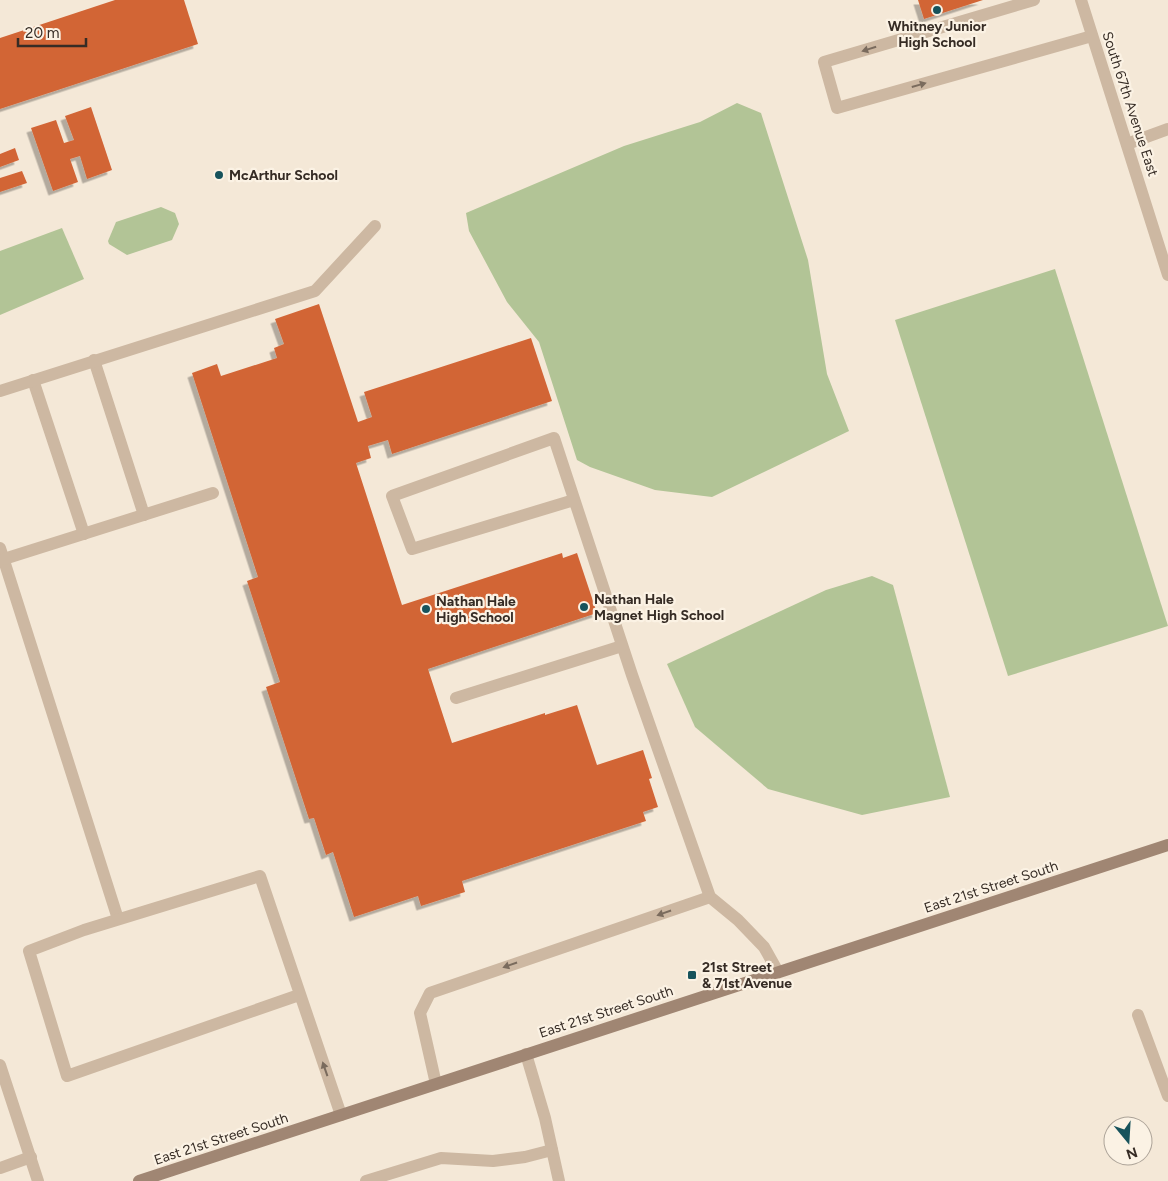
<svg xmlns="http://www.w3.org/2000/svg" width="1168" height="1181" font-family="Figtree,sans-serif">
<defs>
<filter id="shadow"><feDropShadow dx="-4.5" dy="4.5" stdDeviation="0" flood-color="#0004"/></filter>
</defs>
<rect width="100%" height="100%" fill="#f4e8d7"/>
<g fill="#b2c496">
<path d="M 737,103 L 761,113 L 808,260 L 827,374 L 849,431 L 712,497 L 655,490 L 590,467 L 577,460 L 539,342 L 507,302 L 469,231 L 466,213 L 624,146 L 700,122 Z"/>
<path d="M 161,207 L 175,213 L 179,224 L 172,240 L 127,255 L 109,244 L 108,241 L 116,222 Z"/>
<path d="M 62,228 L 84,279 L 0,315 L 0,251 Z"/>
<path d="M 1055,269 L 1168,626 L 1008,676 L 895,320 Z"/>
<path d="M 872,576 L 893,585 L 950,797 L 862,815 L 768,789 L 695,727 L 667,664 L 826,590 Z"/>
</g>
<g fill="#d26536" filter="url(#shadow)">
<path d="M 115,0 L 184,0 L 198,44 L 0,109 L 0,38 Z"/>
<path d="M 918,0 L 983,0 L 924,19 Z"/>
<path d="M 91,107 L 112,170 L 87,179 L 80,156 L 70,159 L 78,182 L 53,191 L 31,128 L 56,120 L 64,143 L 74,140 L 65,116 Z"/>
<path d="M 15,148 L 19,160 L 0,167 L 0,154 Z"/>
<path d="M 22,171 L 27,183 L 0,192 L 0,178 Z"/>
<path d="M 319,304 L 358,422 L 372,417 L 364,392 L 531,338 L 552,401 L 392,454 L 388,440 L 368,446 L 371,458 L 356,463 L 402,605 L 562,553 L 563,558 L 577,553 L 597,613 L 428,669 L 452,743 L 545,713 L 545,715 L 577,705 L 597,765 L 643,750 L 652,778 L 649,779 L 658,807 L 643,812 L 646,821 L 462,881 L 465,892 L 421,906 L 418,896 L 354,917 L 333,852 L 326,855 L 314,818 L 309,819 L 266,687 L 280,682 L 247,581 L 258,577 L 192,373 L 217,364 L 221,376 L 277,358 L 274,348 L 284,344 L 275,319 Z"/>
</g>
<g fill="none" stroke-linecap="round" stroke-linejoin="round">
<g stroke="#cdb8a2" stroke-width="12">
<path d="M 1034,0 L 824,62 L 837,108 L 1092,36"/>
<path d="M 94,360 L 144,515"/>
<path d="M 33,380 L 84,534"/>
<path d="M 0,391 L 315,291 L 375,226"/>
<path d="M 574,500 L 412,549 L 392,496 L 554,438 L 632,675 L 710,897 L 738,920 L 764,947 L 778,972"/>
<path d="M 0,548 L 118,919"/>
<path d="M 4,559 L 213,493"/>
<path d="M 456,698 L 622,646"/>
<path d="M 299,995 L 67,1076 L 29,951 L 84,930 L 260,876 L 341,1115"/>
<path d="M 436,1084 L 420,1013 L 430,993 L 710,897"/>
</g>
<g stroke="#cdb8a2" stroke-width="12">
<path d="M 1081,0 L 1168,275"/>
<path d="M 1127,144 L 1168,129"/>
<path d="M 1138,1015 L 1168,1096"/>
<path d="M 526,1054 L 545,1118 L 559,1181"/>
<path d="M 0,1065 L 38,1181"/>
<path d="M 0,1168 L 31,1157"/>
<path d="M 366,1181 L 441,1158 L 493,1161 L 525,1157 L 552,1150"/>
</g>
<path stroke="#a08673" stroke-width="12" d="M 139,1181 L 1168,845"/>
</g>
<defs><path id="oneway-solid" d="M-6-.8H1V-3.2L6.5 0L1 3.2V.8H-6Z" transform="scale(1.25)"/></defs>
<g fill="#7a6b5d">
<use href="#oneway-solid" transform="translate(869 49) rotate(163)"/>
<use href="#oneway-solid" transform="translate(919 85) rotate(-16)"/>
<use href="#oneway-solid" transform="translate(664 913) rotate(161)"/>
<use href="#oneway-solid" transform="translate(510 965) rotate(161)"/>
<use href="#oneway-solid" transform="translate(325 1069) rotate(-109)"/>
</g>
<g fill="#17535c" stroke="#fbf2e4" stroke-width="2">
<circle cx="937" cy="10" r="5"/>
<circle cx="219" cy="175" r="5"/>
<circle cx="584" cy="607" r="5"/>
<circle cx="426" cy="609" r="5"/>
<rect x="687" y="970" width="10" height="10" rx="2.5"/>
</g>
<g text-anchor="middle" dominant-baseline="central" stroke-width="4.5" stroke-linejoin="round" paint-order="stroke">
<g font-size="14" font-weight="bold" fill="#362c25" stroke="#fbf2e4" text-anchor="start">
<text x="937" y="26" text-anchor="middle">Whitney Junior<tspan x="937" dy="16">High School</tspan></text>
<text x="229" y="175">McArthur School</text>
<text x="594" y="599">Nathan Hale<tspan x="594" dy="16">Magnet High School</tspan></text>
<text x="436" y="601">Nathan Hale<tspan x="436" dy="16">High School</tspan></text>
<text x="702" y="967">21st Street<tspan x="702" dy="16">&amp; 71st Avenue</tspan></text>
</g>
<g font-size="14" fill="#362c25" stroke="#fbf2e4">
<text transform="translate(1130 104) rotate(72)">South 67th Avenue East</text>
<text transform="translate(991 887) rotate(-18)">East 21st Street South</text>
<text transform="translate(606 1012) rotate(-18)">East 21st Street South</text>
<text transform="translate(221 1139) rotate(-18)">East 21st Street South</text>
</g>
</g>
<g transform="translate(1128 1141) rotate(162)"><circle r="24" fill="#fbf2e4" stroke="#aca398"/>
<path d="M0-4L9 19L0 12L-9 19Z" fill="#17535c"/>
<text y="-8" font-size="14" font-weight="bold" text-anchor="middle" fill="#362c25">N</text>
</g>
<path d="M18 38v8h68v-8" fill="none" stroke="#362c25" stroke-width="2.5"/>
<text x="25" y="38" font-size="15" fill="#362c25" stroke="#fbf2e4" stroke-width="4" paint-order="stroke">20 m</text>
</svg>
